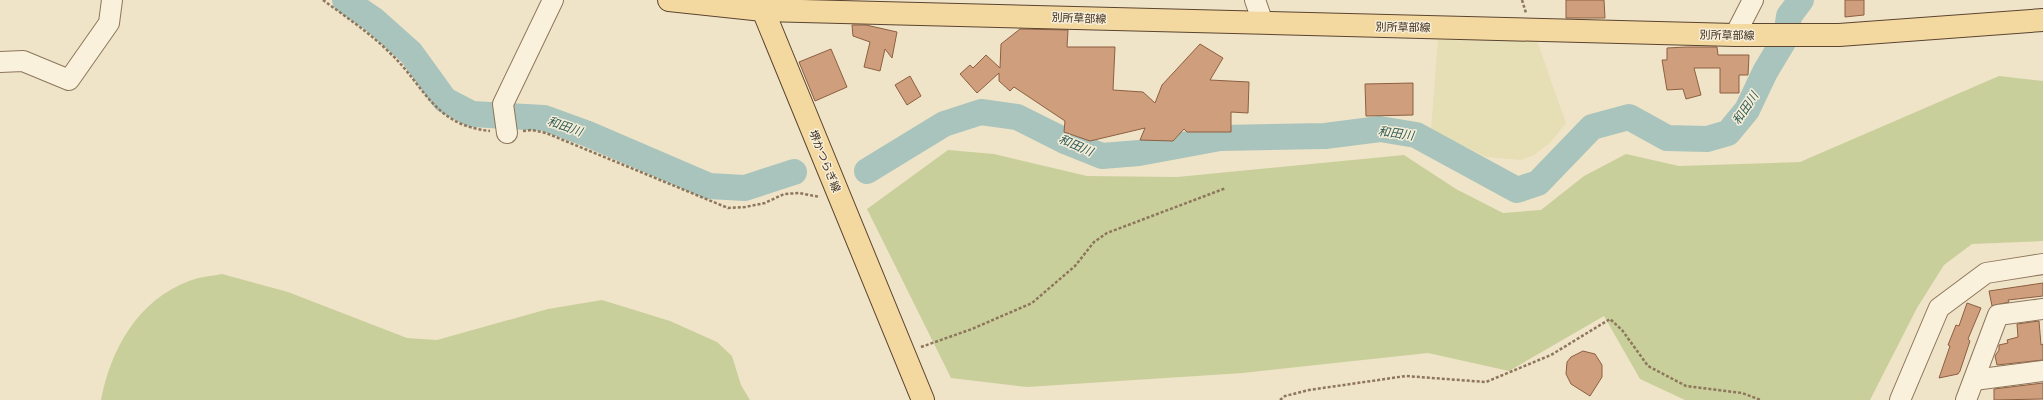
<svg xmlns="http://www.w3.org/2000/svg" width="2043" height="400" font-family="'PT Serif','Noto Sans JP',serif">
<rect width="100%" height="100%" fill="#f0e4c8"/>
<path fill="#e6deb5" d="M 1438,40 L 1537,41 L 1566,123 L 1551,142 L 1534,155 L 1521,160 L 1486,157 L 1431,130 Z"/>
<g fill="#c9cf9b">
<path d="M 1999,76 L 2043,81 L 2043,241 L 1972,244 L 1944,265 L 1917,308 L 1870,400 L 1685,400 L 1640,379 L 1604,316 L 1509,371 L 1428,353 L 1243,373 L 1027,387 L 951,378 L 867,209 L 948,150 L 994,154 L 1087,176 L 1177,177 L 1404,155 L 1456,189 L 1503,213 L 1541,210 L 1584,176 L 1626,154 L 1679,166 L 1800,162 Z"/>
<path d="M 222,274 L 288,292 L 407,338 L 437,340 L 548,309 L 602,300 L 670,321 L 717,342 L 732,356 L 741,385 L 750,400 L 101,400 C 111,349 137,301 189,281 C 199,277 211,276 222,274 Z"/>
</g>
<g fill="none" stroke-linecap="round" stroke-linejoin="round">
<g stroke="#a9c4bc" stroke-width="26">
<path d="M 345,0 L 374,20 L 411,53 L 445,100 L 472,114 L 544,118 L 588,134 L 709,186 L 745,188 L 794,172"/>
<path d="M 867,171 L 944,124 L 981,112 L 1017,117 L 1067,142 L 1102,156 L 1139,153 L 1220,138 L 1325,136 L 1380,129 L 1416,135 L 1517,190 L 1538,183 L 1592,127 L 1629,117 L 1667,138 L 1707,139 L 1728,133 L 1747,110 L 1765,72 L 1786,37 L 1789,16 L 1801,0"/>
</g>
</g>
<g fill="#cf9f7d" stroke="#8d5f41">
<path d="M 1566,0 L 1604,0 L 1605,18 L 1566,18 Z"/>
<path d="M 1845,0 L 1864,0 L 1864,15 L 1845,17 Z"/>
<path d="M 852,25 L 866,25 L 897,32 L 892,58 L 885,49 L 880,71 L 864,67 L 870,42 L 853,36 Z"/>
<path d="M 1020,29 L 1068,30 L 1067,47 L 1115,47 L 1113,90 L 1143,92 L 1155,103 L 1162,85 L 1200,44 L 1223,58 L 1210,80 L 1249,82 L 1248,113 L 1231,112 L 1231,132 L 1187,132 L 1184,129 L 1173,141 L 1140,140 L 1145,128 L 1090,141 L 1064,132 L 1065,121 L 1014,87 L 1010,91 L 999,81 L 999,73 L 977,93 L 960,74 L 970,65 L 973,68 L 986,55 L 1000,68 L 1001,44 Z"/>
<path d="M 1686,47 L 1717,47 L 1718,55 L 1749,55 L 1748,75 L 1739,75 L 1739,93 L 1720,93 L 1720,68 L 1694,68 L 1701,95 L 1686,99 L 1683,89 L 1667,90 L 1662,60 L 1667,60 L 1667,48 Z"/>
<path d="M 831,49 L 847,87 L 815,101 L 799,62 Z"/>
<path d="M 910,76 L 921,96 L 907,105 L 895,85 Z"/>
<path d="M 1413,83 L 1413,115 L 1366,116 L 1365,84 Z"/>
<path d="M 2043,283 L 2043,296 L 2008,300 L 2009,302 L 1992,306 L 1989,291 Z"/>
<path d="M 1967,303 L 1981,308 L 1968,339 L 1970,341 L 1960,371 L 1958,374 L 1939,378 L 1950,346 L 1948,345 L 1956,325 L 1959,326 Z"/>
<path d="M 2039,321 L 2041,345 L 2043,344 L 2043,360 L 1997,365 L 1995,356 L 1999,350 L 1999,345 L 2008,343 L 2007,340 L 2018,337 L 2017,324 Z"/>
<path d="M 1583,351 L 1595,354 L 1602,365 L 1602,377 L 1590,396 L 1571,384 L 1566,374 L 1567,362 L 1571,357 Z"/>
<path d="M 2043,383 L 2043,399 L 1994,400 L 1994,389 Z"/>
</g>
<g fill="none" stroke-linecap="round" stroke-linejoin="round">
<g stroke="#8d765c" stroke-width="22">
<g id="minor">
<path d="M 1255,0 L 1263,23"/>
<path d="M 1735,35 L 1753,0"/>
<path d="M 0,62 L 23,61 L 69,80 L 109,23 L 112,0"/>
<path d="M 507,133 L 503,104 L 553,0"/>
<path d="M 1974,380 L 2043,371"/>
<path d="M 1900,400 L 1939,308 L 1986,273 L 2043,264"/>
<path d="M 1966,400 L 1998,315 L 2043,309"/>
</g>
</g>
<g stroke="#5b4430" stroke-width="24">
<g id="major">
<path d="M 669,0 L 763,10 L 1735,35 L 1839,35 L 2043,20"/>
<path d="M 763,10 L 923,400"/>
</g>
</g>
<g stroke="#8d765c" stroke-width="2.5" stroke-dasharray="3 2" stroke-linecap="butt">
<path d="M 323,0 C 346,17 370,33 390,53 C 425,86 433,125 490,131"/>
<path d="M 1522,0 L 1526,13"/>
<path d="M 523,131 L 532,130 L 546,133 L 728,208 L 745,207 L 765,203 L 784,194 L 799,193 L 820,197"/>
<path d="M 921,347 L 972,329 L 1032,303 L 1075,266 L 1094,242 L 1107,233 L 1226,188"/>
<path d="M 1280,400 L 1285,396 L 1309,390 L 1406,376 L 1486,382 L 1551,355 L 1610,319 L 1622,330 L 1648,366 L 1686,386 L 1742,393 L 1761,400"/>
</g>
<use href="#minor" stroke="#faf1dc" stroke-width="20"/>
<use href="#major" stroke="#f3d9a0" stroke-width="22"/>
</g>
<g text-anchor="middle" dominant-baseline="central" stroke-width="3" stroke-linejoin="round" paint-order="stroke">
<g font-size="11" fill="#3d2e20" stroke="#f7eed8">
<text transform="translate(1079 18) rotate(2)">別所草部線</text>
<text transform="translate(1403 27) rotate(1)">別所草部線</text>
<text transform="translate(1727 35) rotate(1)">別所草部線</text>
<text transform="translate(825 161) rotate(68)">堺かつらぎ線</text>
</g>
<g font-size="12" font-style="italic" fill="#2f5d5a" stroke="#f7eed8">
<text transform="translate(1745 108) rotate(-56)">和田川</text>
<text transform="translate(565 126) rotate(19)">和田川</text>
<text transform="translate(1396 133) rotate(8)">和田川</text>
<text transform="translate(1076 145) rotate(23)">和田川</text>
</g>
</g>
</svg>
